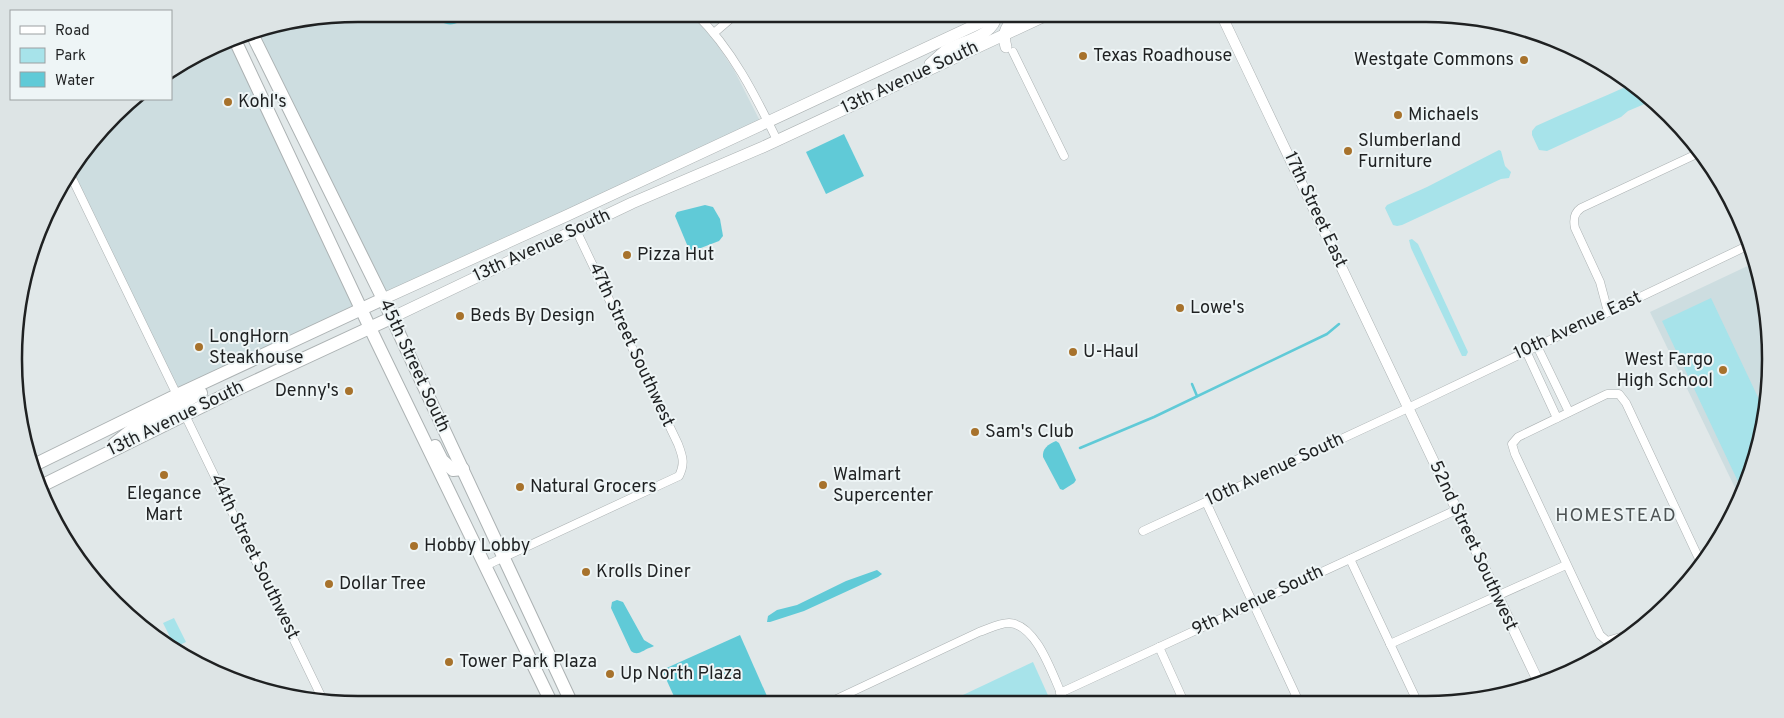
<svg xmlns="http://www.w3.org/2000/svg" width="1784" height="718" font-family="Overpass,sans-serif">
<rect width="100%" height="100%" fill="#e1e8e9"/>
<g fill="#cddde0">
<path d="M 359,14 L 688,14 L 708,31 L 734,70 L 760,121 L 385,295 L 256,31 Z"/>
<path d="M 230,40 L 359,309 L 178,391 L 73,171 L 132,99 L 171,99 L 171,71 L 187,60 Z"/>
<path d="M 1756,262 L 1758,269 L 1769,336 L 1767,404 L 1752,470 L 1739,496 L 1650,312 Z"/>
</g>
<g fill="#a7e3ea">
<path d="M 1632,84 L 1654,100 L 1628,111 L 1621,117 L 1547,151 L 1539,150 L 1532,135 L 1532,131 L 1536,126 C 1568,111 1600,99 1632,84 Z"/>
<path d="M 1499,150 L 1501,151 L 1505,166 L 1511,172 L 1509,178 L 1501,179 L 1402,225 L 1397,226 L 1393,225 L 1385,208 L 1387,205 L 1427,187 Z"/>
<path d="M 1412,239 L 1418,244 L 1468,352 L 1466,356 L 1462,356 L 1411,248 L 1409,240 Z"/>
<path d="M 1711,298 L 1765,412 L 1752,470 L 1742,490 L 1662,321 Z"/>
<path d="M 174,618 L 186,642 L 175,647 L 163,623 Z"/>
<path d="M 1033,662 L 1051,702 L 946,703 Z"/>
</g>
<g fill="#60cad7">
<path d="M 435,14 L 467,14 C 458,28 442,28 435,14 Z"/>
<path d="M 844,134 L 864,176 L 826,194 L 806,152 Z"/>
<path d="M 705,205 L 713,207 L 720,219 L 723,236 L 719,241 L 693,251 L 688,247 L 675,216 L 677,212 Z"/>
<path d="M 1056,441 L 1059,443 L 1076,480 L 1074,483 L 1063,490 L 1060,489 L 1043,457 C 1042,449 1048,444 1056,441 Z"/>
<path d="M 877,570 L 882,574 L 878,577 L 804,611 L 770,622 L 767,622 L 768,616 L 777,610 L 797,605 L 846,581 Z"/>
<path d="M 617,600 L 623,602 L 644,640 L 654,646 L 652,647 C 644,649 638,657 631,651 L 611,608 L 612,602 Z"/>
<path d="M 740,635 L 770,703 L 677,703 L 662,670 Z"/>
</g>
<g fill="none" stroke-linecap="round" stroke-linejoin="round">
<g stroke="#60cad7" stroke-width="2.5">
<path d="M 1192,384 L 1197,396"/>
<path d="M 1080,448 L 1154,417 L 1327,334 L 1339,324"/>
</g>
<g stroke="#acb2b3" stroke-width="9">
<g id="minor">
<path d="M 696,14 C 732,49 755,95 777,140"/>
<path d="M 714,33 L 736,14"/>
<path d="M 1013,52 L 1064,156"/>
<path d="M 70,174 L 177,395"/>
<path d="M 1608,312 L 1600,282 L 1575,228 C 1573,219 1574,213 1581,208 L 1701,152"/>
<path d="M 1537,346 L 1569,412"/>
<path d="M 1526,351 L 1557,418"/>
<path d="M 185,415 L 322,698"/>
<path d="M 1206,502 L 1299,702"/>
<path d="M 1143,531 L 1408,408 L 1749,245"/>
<path d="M 1350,559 L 1417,701"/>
<path d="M 485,566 L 679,476 C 685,464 683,457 678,444 L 576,230"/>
<path d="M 1624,636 L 1607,641 L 1600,635 L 1515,454 L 1512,444 L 1518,437 L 1607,394 L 1619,394 L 1626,403 L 1701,563"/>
<path d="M 1390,644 L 1566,565"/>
<path d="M 1159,647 L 1184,702"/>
<path d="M 1060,693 L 1456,510"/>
<path d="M 828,703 L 979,632 C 988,629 999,623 1009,623 C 1038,624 1054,680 1065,702"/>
</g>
</g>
<g stroke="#acb2b3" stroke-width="11">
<path id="tertiary" d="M 1221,14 C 1328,236 1432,460 1539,683"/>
</g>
<g stroke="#acb2b3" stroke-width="12">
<g id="secondary">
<path d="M 1006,47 C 1001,30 1009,21 1024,14"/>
<path d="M 930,64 C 935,60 940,55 945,51 C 963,40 993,38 997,14"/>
<path d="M 383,299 L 568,215 L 999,14"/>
<path d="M 391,318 L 632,203 L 763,147 L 1049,14"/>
</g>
</g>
<g stroke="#acb2b3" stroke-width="14">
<g id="primary">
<path d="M 251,32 L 383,299 L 572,704"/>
<path d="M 234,38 L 370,328 L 552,704"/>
<path d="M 185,415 L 183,408 C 187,399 193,397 201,393"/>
<path d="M 114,444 L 134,428 L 171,409 L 176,404 L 177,395"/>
<path d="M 435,446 L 442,460 L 453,470 L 463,469"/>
<path d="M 32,466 L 177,395 L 383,299"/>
<path d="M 39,487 L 225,395 L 391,318"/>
</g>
</g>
<use href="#minor" stroke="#fff" stroke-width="8"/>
<use href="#tertiary" stroke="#fff" stroke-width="10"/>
<use href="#secondary" stroke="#fff" stroke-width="11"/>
<use href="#primary" stroke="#fff" stroke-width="12"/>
</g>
<g fill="#a7722c" stroke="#eef5f6" stroke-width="2">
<circle cx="1083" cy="56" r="5"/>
<circle cx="1524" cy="60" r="5"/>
<circle cx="228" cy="102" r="5"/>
<circle cx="1398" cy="115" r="5"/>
<circle cx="1348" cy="151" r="5"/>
<circle cx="627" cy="255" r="5"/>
<circle cx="1180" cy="308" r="5"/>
<circle cx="460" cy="316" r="5"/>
<circle cx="199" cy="347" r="5"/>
<circle cx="1073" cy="352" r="5"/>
<circle cx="1723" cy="370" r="5"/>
<circle cx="349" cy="391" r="5"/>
<circle cx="975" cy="432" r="5"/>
<circle cx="164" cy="475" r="5"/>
<circle cx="823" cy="485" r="5"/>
<circle cx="520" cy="487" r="5"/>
<circle cx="414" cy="546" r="5"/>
<circle cx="586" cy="572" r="5"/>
<circle cx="329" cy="584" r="5"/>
<circle cx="449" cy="662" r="5"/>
<circle cx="610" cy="674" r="5"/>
</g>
<g text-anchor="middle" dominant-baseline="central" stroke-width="4" stroke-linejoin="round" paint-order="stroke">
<g font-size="18" fill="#1f2122" stroke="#eef5f6" text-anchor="start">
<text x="1093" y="56">Texas Roadhouse</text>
<text x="1514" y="60" text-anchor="end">Westgate Commons</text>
<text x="238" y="102">Kohl's</text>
<text x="1408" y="115">Michaels</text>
<text x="1358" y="141">Slumberland<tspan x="1358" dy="21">Furniture</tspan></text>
<text x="637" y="255">Pizza Hut</text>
<text x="1190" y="308">Lowe's</text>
<text x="470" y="316">Beds By Design</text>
<text x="209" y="337">LongHorn<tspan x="209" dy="21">Steakhouse</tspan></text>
<text x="1083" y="352">U-Haul</text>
<text x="1713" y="360" text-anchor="end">West Fargo<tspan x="1713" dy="21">High School</tspan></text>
<text x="339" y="391" text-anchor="end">Denny's</text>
<text x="985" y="432">Sam's Club</text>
<text x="833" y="475">Walmart<tspan x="833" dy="21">Supercenter</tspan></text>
<text x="530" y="487">Natural Grocers</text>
<text x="164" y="494" text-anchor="middle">Elegance<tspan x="164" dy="21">Mart</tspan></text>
<text x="424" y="546">Hobby Lobby</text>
<text x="596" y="572">Krolls Diner</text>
<text x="339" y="584">Dollar Tree</text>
<text x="459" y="662">Tower Park Plaza</text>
<text x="620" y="674">Up North Plaza</text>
</g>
<g font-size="18" fill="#1f2122" stroke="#eef5f6">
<text transform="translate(910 78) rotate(-25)">13th Avenue South</text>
<text transform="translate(1315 210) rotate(65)">17th Street East</text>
<text transform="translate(542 246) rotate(-25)">13th Avenue South</text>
<text transform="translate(1578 326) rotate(-25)">10th Avenue East</text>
<text transform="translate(631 345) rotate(65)">47th Street Southwest</text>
<text transform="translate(414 366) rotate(65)">45th Street South</text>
<text transform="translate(176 419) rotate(-26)">13th Avenue South</text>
<text transform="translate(1275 470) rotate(-25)">10th Avenue South</text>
<text transform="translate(1473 546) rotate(65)">52nd Street Southwest</text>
<text transform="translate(254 557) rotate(64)">44th Street Southwest</text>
<text transform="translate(1258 601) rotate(-25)">9th Avenue South</text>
</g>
<g font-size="19" letter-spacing="1" fill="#4d5354" stroke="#eef5f6">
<text x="1616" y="516">HOMESTEAD</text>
</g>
</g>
<path d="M0 0H1784V718H0ZM358 22H1426A336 336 0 0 1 1762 358V360A336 336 0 0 1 1426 696H358A336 336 0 0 1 22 360V358A336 336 0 0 1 358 22Z" fill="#dde4e5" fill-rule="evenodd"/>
<path fill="none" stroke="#1f2122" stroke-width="2.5" d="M358 22H1426A336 336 0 0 1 1762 358V360A336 336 0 0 1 1426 696H358A336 336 0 0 1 22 360V358A336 336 0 0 1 358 22Z"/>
<rect x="10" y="10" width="162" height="90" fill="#eef5f6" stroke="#9ba0a1"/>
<rect x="20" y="26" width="25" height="8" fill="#ffffff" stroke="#9ba0a1"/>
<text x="55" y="35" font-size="15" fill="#1f2122">Road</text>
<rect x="20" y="48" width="25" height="15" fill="#a7e3ea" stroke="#9ba0a1"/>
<text x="55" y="60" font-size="15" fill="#1f2122">Park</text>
<rect x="20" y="72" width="25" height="15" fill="#60cad7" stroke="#9ba0a1"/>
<text x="55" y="85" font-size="15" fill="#1f2122">Water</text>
</svg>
